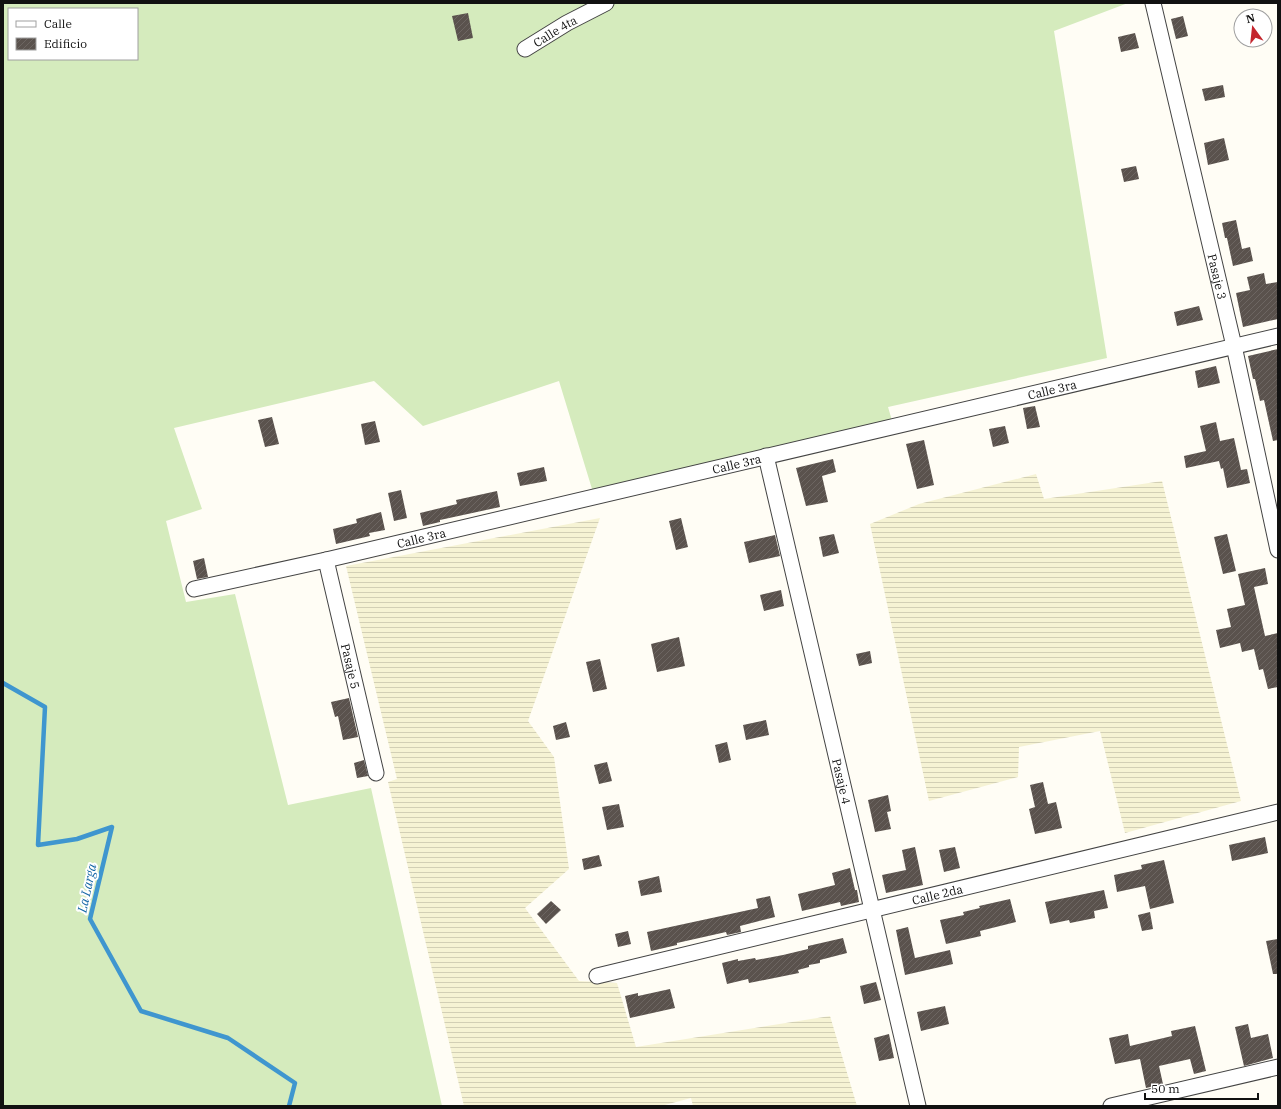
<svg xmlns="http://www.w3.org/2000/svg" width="1281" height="1109" font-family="'IBM Plex Serif',serif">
<defs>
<pattern id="farmland-rules" width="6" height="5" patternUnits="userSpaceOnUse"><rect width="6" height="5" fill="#f6f3d4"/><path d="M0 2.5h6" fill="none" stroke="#d2cfb5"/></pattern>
<pattern id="building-hatch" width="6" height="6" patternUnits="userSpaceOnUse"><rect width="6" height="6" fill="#5a524d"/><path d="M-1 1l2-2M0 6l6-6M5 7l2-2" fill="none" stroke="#6d6662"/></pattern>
</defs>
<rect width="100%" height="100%" fill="#fffdf5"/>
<g fill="url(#farmland-rules)">
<path d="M 1036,474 L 1044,499 L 1162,481 L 1241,801 L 1125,833 L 1100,731 L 1019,747 L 1018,777 L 929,801 L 870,524 L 919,504 Z"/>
<path d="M 600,518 L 528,721 L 554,757 L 569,869 L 525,908 L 579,981 L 617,983 L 636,1047 L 830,1016 L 857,1106 L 693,1106 L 691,1098 L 661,1106 L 464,1106 L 388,782 L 397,779 L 346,566 Z"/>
</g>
<path fill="#d5ebbd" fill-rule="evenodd" d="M 3,3 L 1128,3 L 1054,31 L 1107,358 L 888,407 L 893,424 L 596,502 L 559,381 L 423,426 L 374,381 L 174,428 L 202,509 L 166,521 L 186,602 L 235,594 L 288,805 L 371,788 L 442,1106 L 3,1106 ZM 9,9 L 137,9 L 137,59 L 9,59 Z"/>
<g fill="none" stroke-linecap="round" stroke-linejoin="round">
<path stroke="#3f96cf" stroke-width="4.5" d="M 3,683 L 45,707 L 38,845 L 77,839 L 112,827 L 90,919 L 141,1011 L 228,1038 L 295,1083 L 289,1106"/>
</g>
<g fill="url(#building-hatch)">
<path d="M 468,13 L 473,38 L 458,41 L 452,16 Z"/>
<path d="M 1183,16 L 1188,36 L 1176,39 L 1171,19 Z"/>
<path d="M 1135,33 L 1139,48 L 1121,52 L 1118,37 Z"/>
<path d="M 1223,85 L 1225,97 L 1205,101 L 1202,89 Z"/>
<path d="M 1224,138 L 1229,160 L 1208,165 L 1204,143 Z"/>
<path d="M 1136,166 L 1139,179 L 1124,182 L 1121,169 Z"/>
<path d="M 1236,220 L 1242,249 L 1250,247 L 1253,261 L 1233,266 L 1227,238 L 1225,238 L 1222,223 Z"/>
<path d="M 1264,273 L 1266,284 L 1278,282 L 1278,319 L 1243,327 L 1236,293 L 1250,290 L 1247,277 Z"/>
<path d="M 1199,306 L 1203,320 L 1177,326 L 1174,312 Z"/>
<path d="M 1278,349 L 1278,440 L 1273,441 L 1264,400 L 1260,401 L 1255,379 L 1253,379 L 1248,356 Z"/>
<path d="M 1216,366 L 1220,383 L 1198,388 L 1195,371 Z"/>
<path d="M 1035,406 L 1040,427 L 1027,429 L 1023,408 Z"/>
<path d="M 272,417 L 279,444 L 265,447 L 258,420 Z"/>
<path d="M 375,421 L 380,442 L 365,445 L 361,424 Z"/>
<path d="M 1216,422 L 1220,441 L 1234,438 L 1241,470 L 1247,469 L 1250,483 L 1227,488 L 1223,468 L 1221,469 L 1219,461 L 1186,468 L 1184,456 L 1206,451 L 1200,426 Z"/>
<path d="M 1005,426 L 1009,443 L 993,447 L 989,429 Z"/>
<path d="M 924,440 L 934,485 L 917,489 L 906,444 Z"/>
<path d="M 833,459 L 836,472 L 822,476 L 828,502 L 806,506 L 796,468 Z"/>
<path d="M 544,467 L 547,481 L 520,486 L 517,473 Z"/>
<path d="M 401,490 L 407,518 L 394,521 L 388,493 Z"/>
<path d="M 497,491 L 500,507 L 440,520 L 440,522 L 423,526 L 420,513 L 457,504 L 456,500 Z"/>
<path d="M 381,512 L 385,530 L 369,533 L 370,536 L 336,544 L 333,529 L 357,523 L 356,519 Z"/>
<path d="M 681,518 L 688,547 L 676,550 L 669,521 Z"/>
<path d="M 834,534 L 839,553 L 823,557 L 819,537 Z"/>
<path d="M 1227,534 L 1236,571 L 1223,574 L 1214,537 Z"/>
<path d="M 775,535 L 780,556 L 749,563 L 744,542 Z"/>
<path d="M 204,558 L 208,577 L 197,579 L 193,561 Z"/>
<path d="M 1265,568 L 1268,584 L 1254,587 L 1265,636 L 1278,633 L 1278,687 L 1268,689 L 1263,669 L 1259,670 L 1254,649 L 1242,652 L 1240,643 L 1220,648 L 1216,630 L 1231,627 L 1227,609 L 1245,605 L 1238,574 Z"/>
<path d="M 781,590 L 784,606 L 764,611 L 760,595 Z"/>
<path d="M 679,637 L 685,666 L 657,672 L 651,644 Z"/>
<path d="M 870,651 L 872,663 L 859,666 L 856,654 Z"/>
<path d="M 600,659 L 607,689 L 593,692 L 586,662 Z"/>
<path d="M 349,698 L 358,737 L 343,740 L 338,716 L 335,717 L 331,702 Z"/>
<path d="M 766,720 L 769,735 L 746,740 L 743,725 Z"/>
<path d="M 566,722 L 570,737 L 556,740 L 553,726 Z"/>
<path d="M 727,742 L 731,760 L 719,763 L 715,745 Z"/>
<path d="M 364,760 L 368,776 L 357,778 L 354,763 Z"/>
<path d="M 607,762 L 612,781 L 599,784 L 594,765 Z"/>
<path d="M 1043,782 L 1048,804 L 1056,802 L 1062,828 L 1035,834 L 1029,809 L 1035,807 L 1030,785 Z"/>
<path d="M 888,795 L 891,811 L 887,812 L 891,829 L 875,832 L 868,800 Z"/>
<path d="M 619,804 L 624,827 L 607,830 L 602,807 Z"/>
<path d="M 1265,837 L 1268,853 L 1232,861 L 1229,845 Z"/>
<path d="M 915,847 L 923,885 L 886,893 L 882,875 L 906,870 L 902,850 Z"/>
<path d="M 955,847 L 960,868 L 944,872 L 939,850 Z"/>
<path d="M 599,855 L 602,866 L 584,870 L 582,859 Z"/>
<path d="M 1164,860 L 1174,903 L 1150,909 L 1145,886 L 1117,892 L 1114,875 L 1142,869 L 1141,865 Z"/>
<path d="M 850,868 L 855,890 L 857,890 L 859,902 L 841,906 L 840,902 L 802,911 L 798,894 L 835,885 L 832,873 Z"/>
<path d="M 659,876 L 662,892 L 641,896 L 638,881 Z"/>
<path d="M 1104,890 L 1108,908 L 1094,911 L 1095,918 L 1070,923 L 1069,920 L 1050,924 L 1045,902 Z"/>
<path d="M 770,896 L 775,917 L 740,926 L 741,932 L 727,935 L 726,932 L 677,943 L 677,945 L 651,951 L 647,932 L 758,908 L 756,899 Z"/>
<path d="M 1010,899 L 1016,922 L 980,931 L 981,936 L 946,944 L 940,920 L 964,915 L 963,912 L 980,908 L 979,906 Z"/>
<path d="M 551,901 L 561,910 L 546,924 L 537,914 Z"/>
<path d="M 1150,912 L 1153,929 L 1142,931 L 1138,915 Z"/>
<path d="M 908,927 L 915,958 L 950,950 L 953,964 L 905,975 L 896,930 Z"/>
<path d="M 628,931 L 631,944 L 618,947 L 615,934 Z"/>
<path d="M 843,938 L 847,953 L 820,960 L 820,963 L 809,965 L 809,967 L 798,970 L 799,973 L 749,983 L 748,979 L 727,984 L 722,963 L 738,959 L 738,961 L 755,958 L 756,960 L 783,955 L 808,949 L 808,946 Z"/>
<path d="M 1278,939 L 1278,974 L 1273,974 L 1266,941 Z"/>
<path d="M 876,982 L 881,1000 L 864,1004 L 860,986 Z"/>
<path d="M 670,989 L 675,1008 L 630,1018 L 625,996 L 638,993 L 638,996 Z"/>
<path d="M 945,1006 L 949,1024 L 921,1031 L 917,1012 Z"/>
<path d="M 1248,1024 L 1251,1038 L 1268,1034 L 1273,1058 L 1244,1066 L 1235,1027 Z"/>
<path d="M 1195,1026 L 1206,1071 L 1194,1074 L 1190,1059 L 1159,1066 L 1163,1084 L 1146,1088 L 1140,1059 L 1115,1064 L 1109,1038 L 1128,1034 L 1130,1046 L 1172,1036 L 1171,1031 Z"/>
<path d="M 889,1034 L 894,1058 L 879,1061 L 874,1038 Z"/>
</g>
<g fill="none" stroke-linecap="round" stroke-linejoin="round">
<g stroke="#444" stroke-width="17">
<g id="street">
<path id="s1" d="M 1153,3 L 1234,346 L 1278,550"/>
<path id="s2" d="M 525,49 L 567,23 L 606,3"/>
<path id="s3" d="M 766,456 L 918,1106"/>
<path id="s4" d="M 326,560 L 376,773"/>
<path id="s5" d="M 194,589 L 326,560 L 1278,336"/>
<path id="s6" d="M 597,976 L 1278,812"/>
<path d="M 1111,1106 L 1278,1067"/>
</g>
</g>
<use href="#street" stroke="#fff" stroke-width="15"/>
</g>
<g text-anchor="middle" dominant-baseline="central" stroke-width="4" stroke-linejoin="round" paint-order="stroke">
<g font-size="12" fill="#111" stroke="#fff">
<text stroke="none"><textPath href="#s2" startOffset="35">Calle 4ta</textPath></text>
<text stroke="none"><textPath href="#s1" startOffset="281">Pasaje 3</textPath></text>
<text stroke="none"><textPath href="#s5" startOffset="881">Calle 3ra</textPath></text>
<text stroke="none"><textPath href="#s5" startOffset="557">Calle 3ra</textPath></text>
<text stroke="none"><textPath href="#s5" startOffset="233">Calle 3ra</textPath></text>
<text stroke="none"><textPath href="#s4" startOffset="109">Pasaje 5</textPath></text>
<text stroke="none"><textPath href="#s3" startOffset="334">Pasaje 4</textPath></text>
<text stroke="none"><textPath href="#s6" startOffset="350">Calle 2da</textPath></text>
</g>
<g font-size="13" font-style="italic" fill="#1768a6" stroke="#fff">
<text transform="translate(87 888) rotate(-78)">La Larga</text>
</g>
</g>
<rect width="1281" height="1109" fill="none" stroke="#111111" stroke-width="8"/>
<rect x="8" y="8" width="130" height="52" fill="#ffffff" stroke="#a0a0a0"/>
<rect x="16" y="21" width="20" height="6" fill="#ffffff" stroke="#a0a0a0"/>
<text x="44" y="28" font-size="12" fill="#111111">Calle</text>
<rect x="16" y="38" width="20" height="12" fill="url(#building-hatch)" stroke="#a0a0a0"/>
<text x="44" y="48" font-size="12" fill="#111111">Edificio</text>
<g transform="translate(1253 28) rotate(345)"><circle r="19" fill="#ffffff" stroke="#a0a0a0"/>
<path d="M0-3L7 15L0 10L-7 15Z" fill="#c4262e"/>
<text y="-6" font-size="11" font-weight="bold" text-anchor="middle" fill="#111111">N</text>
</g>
<path d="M1145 1093v6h113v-6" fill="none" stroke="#111111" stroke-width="2"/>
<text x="1151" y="1093" font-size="12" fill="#111111" stroke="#ffffff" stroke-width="3" paint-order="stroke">50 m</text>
</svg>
